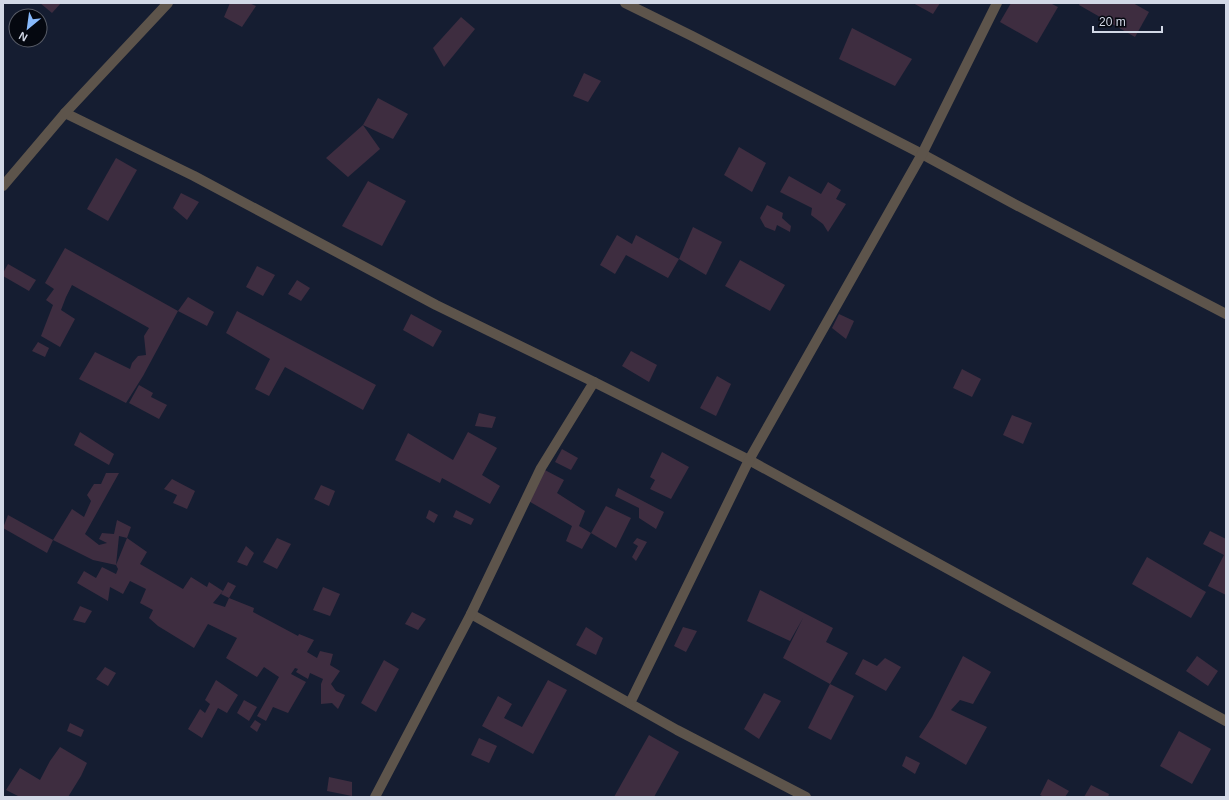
<svg xmlns="http://www.w3.org/2000/svg" width="1229" height="800" font-family="Arial,sans-serif">
<rect width="100%" height="100%" fill="#151d31"/>
<g fill="#3e2d40">
<path d="M 40,3 L 61,3 L 52,13 Z"/>
<path d="M 230,3 L 249,3 L 256,6 L 242,27 L 224,17 Z"/>
<path d="M 913,3 L 940,3 L 933,14 Z"/>
<path d="M 1011,3 L 1050,3 L 1058,7 L 1037,43 L 1000,22 Z"/>
<path d="M 1080,3 L 1133,3 L 1149,12 L 1135,37 L 1079,5 Z"/>
<path d="M 461,17 L 475,29 L 444,67 L 433,48 Z"/>
<path d="M 852,28 L 912,59 L 895,86 L 839,59 Z"/>
<path d="M 584,73 L 601,81 L 588,102 L 573,96 Z"/>
<path d="M 378,98 L 408,114 L 393,139 L 363,125 L 380,149 L 348,177 L 326,158 L 363,125 Z"/>
<path d="M 739,147 L 766,163 L 752,192 L 724,175 Z"/>
<path d="M 116,158 L 137,170 L 108,221 L 87,209 Z"/>
<path d="M 789,176 L 821,194 L 828,182 L 841,190 L 836,199 L 846,204 L 828,232 L 823,224 L 811,215 L 812,208 L 780,192 Z"/>
<path d="M 368,181 L 406,201 L 382,246 L 342,226 Z"/>
<path d="M 181,193 L 199,202 L 187,220 L 173,208 Z"/>
<path d="M 767,205 L 783,213 L 782,218 L 791,226 L 790,232 L 777,225 L 775,231 L 765,227 L 760,218 Z"/>
<path d="M 693,227 L 722,242 L 706,275 L 679,259 Z"/>
<path d="M 617,235 L 632,244 L 636,235 L 679,259 L 668,278 L 626,255 L 615,274 L 600,265 Z"/>
<path d="M 65,248 L 178,311 L 143,376 L 126,403 L 79,379 L 95,352 L 130,369 L 132,363 L 138,356 L 146,355 L 144,336 L 149,328 L 72,285 L 66,297 L 61,310 L 75,319 L 60,347 L 41,336 L 53,305 L 46,300 L 54,289 L 45,283 Z"/>
<path d="M 740,260 L 785,285 L 770,311 L 725,286 Z"/>
<path d="M 8,264 L 36,280 L 29,291 L 3,276 L 3,273 Z"/>
<path d="M 257,266 L 275,275 L 263,296 L 246,287 Z"/>
<path d="M 297,280 L 310,288 L 301,301 L 288,294 Z"/>
<path d="M 188,297 L 214,312 L 207,326 L 178,311 Z"/>
<path d="M 237,311 L 376,385 L 363,410 L 285,367 L 269,396 L 255,389 L 270,359 L 226,333 Z"/>
<path d="M 411,314 L 442,331 L 433,347 L 403,330 Z"/>
<path d="M 839,314 L 854,321 L 846,339 L 832,328 Z"/>
<path d="M 38,342 L 49,348 L 45,357 L 32,351 Z"/>
<path d="M 631,351 L 657,365 L 649,382 L 622,366 Z"/>
<path d="M 962,369 L 981,379 L 972,397 L 953,388 Z"/>
<path d="M 717,376 L 731,384 L 716,416 L 700,408 Z"/>
<path d="M 139,385 L 153,393 L 151,397 L 167,405 L 159,419 L 129,403 Z"/>
<path d="M 479,413 L 496,417 L 492,428 L 475,426 Z"/>
<path d="M 1012,415 L 1032,423 L 1023,444 L 1003,435 Z"/>
<path d="M 80,432 L 114,454 L 109,465 L 74,445 Z"/>
<path d="M 468,432 L 497,448 L 482,475 L 500,486 L 490,504 L 442,478 L 440,483 L 395,460 L 408,433 L 453,460 Z"/>
<path d="M 562,449 L 578,458 L 571,470 L 555,462 Z"/>
<path d="M 662,452 L 689,467 L 671,499 L 650,489 L 655,480 L 650,477 Z"/>
<path d="M 541,468 L 564,480 L 557,493 L 585,511 L 579,526 L 591,533 L 582,549 L 566,541 L 572,526 L 525,499 Z"/>
<path d="M 106,473 L 119,473 L 85,534 L 99,545 L 107,543 L 99,539 L 102,533 L 114,534 L 117,520 L 131,527 L 127,538 L 119,536 L 116,565 L 127,538 L 147,552 L 140,564 L 183,589 L 191,577 L 207,587 L 209,582 L 223,591 L 228,582 L 236,586 L 229,598 L 221,594 L 223,591 L 213,603 L 225,607 L 229,598 L 254,608 L 253,612 L 298,636 L 299,634 L 314,640 L 307,652 L 317,658 L 320,651 L 333,654 L 330,665 L 340,671 L 331,684 L 336,691 L 345,695 L 338,709 L 332,703 L 321,704 L 321,684 L 323,679 L 310,673 L 308,679 L 296,672 L 298,669 L 295,668 L 291,674 L 306,682 L 288,713 L 273,707 L 266,721 L 257,716 L 279,677 L 264,667 L 257,677 L 226,658 L 237,638 L 208,624 L 194,648 L 158,626 L 149,618 L 153,610 L 140,603 L 146,589 L 130,581 L 123,594 L 110,587 L 108,601 L 77,583 L 84,571 L 96,578 L 102,567 L 116,574 L 118,569 L 116,565 L 93,560 L 53,540 L 72,509 L 84,517 L 91,501 L 87,495 L 94,484 L 101,484 Z"/>
<path d="M 172,479 L 195,491 L 187,509 L 173,503 L 177,495 L 164,489 Z"/>
<path d="M 321,485 L 335,491 L 329,506 L 314,499 Z"/>
<path d="M 618,488 L 664,512 L 656,529 L 639,518 L 639,508 L 615,496 Z"/>
<path d="M 606,506 L 631,518 L 616,548 L 591,533 Z"/>
<path d="M 429,510 L 438,515 L 434,523 L 426,518 Z"/>
<path d="M 456,510 L 474,519 L 471,525 L 453,517 Z"/>
<path d="M 8,515 L 53,540 L 47,553 L 3,528 Z"/>
<path d="M 1210,531 L 1226,539 L 1226,595 L 1208,586 L 1224,555 L 1203,544 Z"/>
<path d="M 277,538 L 291,544 L 277,569 L 263,562 Z"/>
<path d="M 637,538 L 647,542 L 636,561 L 632,557 L 638,546 L 633,543 Z"/>
<path d="M 246,546 L 254,553 L 247,566 L 237,562 Z"/>
<path d="M 1147,557 L 1206,592 L 1191,618 L 1132,584 Z"/>
<path d="M 323,587 L 340,594 L 330,616 L 313,610 Z"/>
<path d="M 760,590 L 833,628 L 826,642 L 848,653 L 830,684 L 783,658 L 803,618 L 790,641 L 747,621 Z"/>
<path d="M 80,606 L 92,611 L 85,623 L 73,620 Z"/>
<path d="M 412,612 L 426,619 L 418,630 L 405,624 Z"/>
<path d="M 586,627 L 603,638 L 596,655 L 576,645 Z"/>
<path d="M 683,627 L 697,631 L 686,652 L 674,646 Z"/>
<path d="M 963,656 L 991,672 L 973,704 L 960,700 L 951,710 L 987,727 L 966,765 L 919,737 L 932,717 Z"/>
<path d="M 1197,656 L 1218,671 L 1208,686 L 1186,671 Z"/>
<path d="M 885,658 L 901,667 L 886,691 L 855,674 L 863,659 L 877,666 Z"/>
<path d="M 384,660 L 399,669 L 376,712 L 361,703 Z"/>
<path d="M 105,667 L 116,673 L 108,686 L 96,679 Z"/>
<path d="M 216,680 L 238,695 L 227,713 L 218,708 L 202,738 L 188,729 L 200,709 L 205,713 L 210,704 L 205,700 Z"/>
<path d="M 548,680 L 567,690 L 533,754 L 482,726 L 498,696 L 512,704 L 504,718 L 522,727 Z"/>
<path d="M 830,684 L 854,696 L 831,740 L 808,728 Z"/>
<path d="M 764,693 L 781,701 L 759,739 L 744,729 Z"/>
<path d="M 244,700 L 257,707 L 249,721 L 237,713 Z"/>
<path d="M 255,720 L 261,724 L 257,732 L 250,727 Z"/>
<path d="M 70,723 L 84,730 L 81,737 L 67,731 Z"/>
<path d="M 1179,731 L 1211,749 L 1192,784 L 1160,766 Z"/>
<path d="M 649,735 L 679,752 L 654,797 L 614,797 Z"/>
<path d="M 479,738 L 497,746 L 489,763 L 471,755 Z"/>
<path d="M 60,747 L 87,763 L 81,776 L 68,797 L 20,797 L 6,790 L 20,768 L 40,780 L 50,761 Z"/>
<path d="M 906,756 L 920,763 L 915,774 L 902,766 Z"/>
<path d="M 329,777 L 352,782 L 352,796 L 327,791 Z"/>
<path d="M 1048,779 L 1069,791 L 1065,797 L 1044,797 L 1040,795 Z"/>
<path d="M 1091,785 L 1109,794 L 1108,797 L 1084,797 Z"/>
</g>
<g fill="none" stroke-linecap="round" stroke-linejoin="round">
<g stroke="#5d544b" stroke-width="10">
<path d="M 625,3 L 692,36 L 922,154 L 1018,206 L 1226,314"/>
<path d="M 65,113 L 194,176 L 436,305 L 594,382 L 749,460 L 1226,721"/>
<path d="M 3,186 L 65,113 L 168,3"/>
<path d="M 471,614 L 677,730 L 806,797"/>
<path d="M 630,703 L 749,460 L 922,154 L 997,3"/>
<path d="M 375,797 L 471,614 L 541,468 L 594,382"/>
</g>
</g>
<rect width="1229" height="800" fill="none" stroke="#d2d8e6" stroke-width="8"/>
<g transform="translate(28 28) rotate(209)"><circle r="19" fill="#050810" stroke="#575b66"/>
<path d="M0-3L7 15L0 10L-7 15Z" fill="#88bafc"/>
<text y="-6" font-size="11" font-weight="bold" text-anchor="middle" fill="#d2d8e6">N</text>
</g>
<path d="M1093 26v6h69v-6" fill="none" stroke="#d2d8e6" stroke-width="2"/>
<text x="1099" y="26" font-size="12" fill="#d2d8e6" stroke="#050810" stroke-width="3" paint-order="stroke">20 m</text>
</svg>
